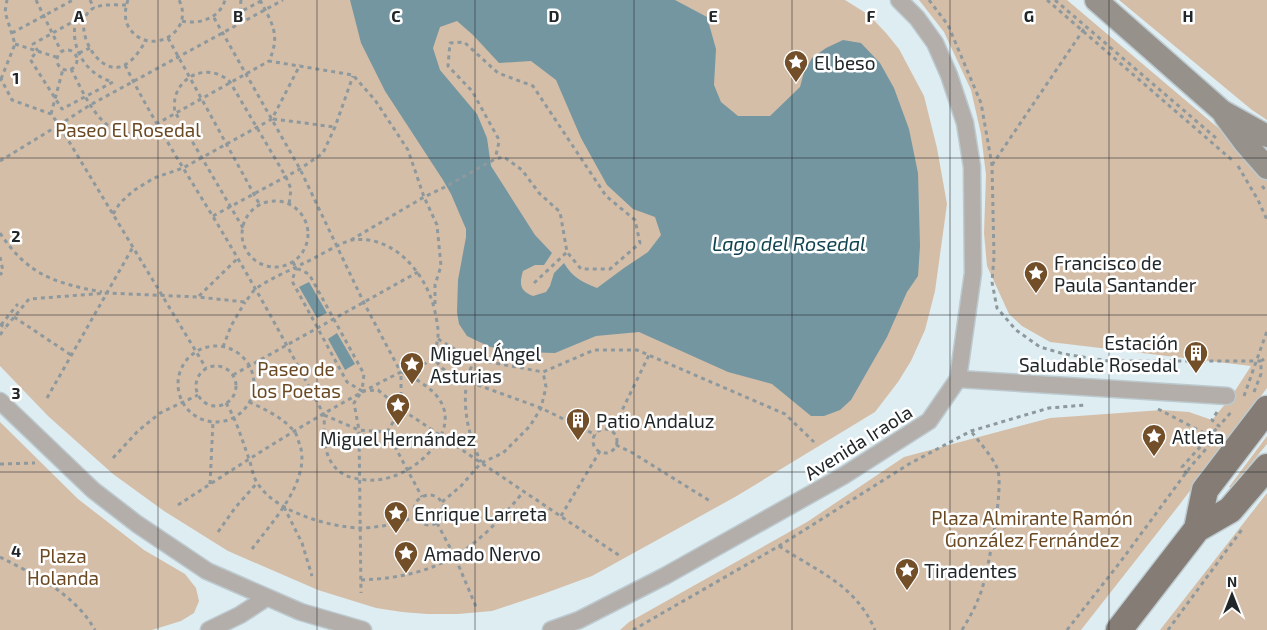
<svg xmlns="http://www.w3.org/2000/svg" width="1267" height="630" font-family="'Exo 2',sans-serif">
<rect width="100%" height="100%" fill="#deedf2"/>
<g fill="#d5bea8">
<path d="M 0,0 L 845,0 L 869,15 L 886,33 L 899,49 L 924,96 L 937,148 L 947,204 L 935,291 L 925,330 L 911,361 L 898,382 L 875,412 L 735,497 L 592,576 L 543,594 L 492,611 L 458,614 L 427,614 L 402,612 L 376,608 L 318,590 L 228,551 L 164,511 L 113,474 L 48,416 L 0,366 Z"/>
<path d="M 919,0 L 1067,0 L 1223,132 L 1250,158 L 1267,180 L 1267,388 L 1180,504 L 1081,630 L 620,630 L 629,622 L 807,522 L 904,457 L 1050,418 L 1162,410 L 1189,412 L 1212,420 L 1231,397 L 1251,366 L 1050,342 L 1022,326 L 1009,314 L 987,266 L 984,233 L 986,175 L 981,134 L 971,90 L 944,32 Z"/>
<path d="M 1119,0 L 1267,0 L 1267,120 L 1252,110 Z"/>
<path d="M 0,422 L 78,499 L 144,550 L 185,574 L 196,588 L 199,601 L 194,613 L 181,621 L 152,630 L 0,630 Z"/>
<path d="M 1267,436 L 1267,444 L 1231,488 L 1229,487 Z"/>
<path d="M 1267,493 L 1267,630 L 1160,630 Z"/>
</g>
<g fill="#7496a0" fill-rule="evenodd">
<path d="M 350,0 L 675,0 L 707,17 L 716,49 L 714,85 L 721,102 L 738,116 L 770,116 L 800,87 L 804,72 L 812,58 L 826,48 L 843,40 L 861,43 L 880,63 L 894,88 L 909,129 L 918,173 L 920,246 L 918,276 L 907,292 L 887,337 L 851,400 L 840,410 L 824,416 L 811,416 L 772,384 L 728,372 L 639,332 L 596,336 L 555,353 L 521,352 L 490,347 L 467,336 L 459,324 L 457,312 L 458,280 L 466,237 L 466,229 L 451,194 L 443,180 L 385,91 L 361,43 ZM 457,21 L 473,35 L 499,63 L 531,61 L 556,80 L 581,138 L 607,185 L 633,209 L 655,217 L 661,235 L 648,252 L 624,268 L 597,288 C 582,282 572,277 564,263 L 554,273 L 550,286 L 546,292 L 533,296 C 520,291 519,284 523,271 L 535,265 L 544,265 L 552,253 L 535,235 L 491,166 L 487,138 L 477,114 L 440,70 L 433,48 L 440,27 Z"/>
<path d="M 309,282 L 327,313 L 317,318 L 299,287 Z"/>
<path d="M 337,333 L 355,364 L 345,370 L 328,339 Z"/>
</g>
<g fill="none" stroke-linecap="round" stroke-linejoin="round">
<g stroke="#bcc9ce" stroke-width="19">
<g id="street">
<path d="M 958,379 L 1227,396"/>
<path d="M 0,401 L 93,490 L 137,524 L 207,571 L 301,612 L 363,630"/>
<path d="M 209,630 L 240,615 L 266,598"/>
<path d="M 551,630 L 579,620 L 665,576 L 843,476 L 929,421 L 958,379 L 973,273 L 972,167 L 965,123 L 949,75 L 935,43 L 917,18 L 899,0"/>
</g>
</g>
<g stroke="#bcc9ce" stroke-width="25">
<g id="secondary">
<path d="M 1096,0 L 1222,111 L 1267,136"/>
<path d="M 1225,116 L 1245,143 L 1267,168"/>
</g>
</g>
<g stroke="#bcc9ce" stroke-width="29">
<g id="primary">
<path d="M 1197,529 L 1205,490 L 1267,409"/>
<path d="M 1119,630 L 1197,529 L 1230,510 L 1267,467"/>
</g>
</g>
<g stroke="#8e999d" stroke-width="3" stroke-dasharray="4 4" stroke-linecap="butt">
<path d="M 36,0 L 61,51"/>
<path d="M 90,0 L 94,8"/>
<path d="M 128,0 C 125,8 124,18 128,26 C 147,59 196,33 179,0"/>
<path d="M 241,0 L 240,12 L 263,0"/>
<path d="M 260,0 C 272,23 281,35 269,61 L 353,75 L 375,100 L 408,150 L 424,197 L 437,225 L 441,266 L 435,285 L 435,307"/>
<path d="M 929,0 L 948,25 L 981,103 L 992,165 L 994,257 L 992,282 L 997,308 L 1016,330 L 1040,347 L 1064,354 L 1109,361 L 1261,361"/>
<path d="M 1047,0 L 1232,160"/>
<path d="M 1055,0 L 1216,138"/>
<path d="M 126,5 C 116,5 105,4 96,7 C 67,18 95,73 119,67 C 132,64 139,51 146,41"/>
<path d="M 76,20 C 69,47 86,75 113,82 L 62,109 L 30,59 L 38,51 L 33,44 Z"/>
<path d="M 182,21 C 199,25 220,18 225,0"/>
<path d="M 12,33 L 73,0"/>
<path d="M 168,38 L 260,205"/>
<path d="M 15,44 L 56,57"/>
<circle cx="67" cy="60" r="10"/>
<path d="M 79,53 L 90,48"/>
<path d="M 125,65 C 151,117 182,166 212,215 C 249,276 283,337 316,400 C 318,404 321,409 323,413 C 325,420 324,429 324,436 C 325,455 333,474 354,478 C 367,481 379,481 391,477 C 422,468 464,427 436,395 C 427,385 414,378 402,372"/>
<path d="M 71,69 C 84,93 96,127 126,134 C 131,134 137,132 142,132 L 269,61"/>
<path d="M 1,79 L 15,44 L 5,12 L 7,0"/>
<path d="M 0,81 L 1,79 L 12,100 L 51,114 L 59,125 L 90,105 L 283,0"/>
<path d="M 51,114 L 63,69"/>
<path d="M 273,119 L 335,127"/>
<path d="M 0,161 L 59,125 L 206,368"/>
<path d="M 992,165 L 1086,26"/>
<path d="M 1238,166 L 1258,200 L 1267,220"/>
<path d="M 1262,186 L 1267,192"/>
<circle cx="275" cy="234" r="33"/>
<path d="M 113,214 L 120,203 L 133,191 L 154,178 L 183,168 L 272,119 L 300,65"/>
<path d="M 213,216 L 300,169 L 323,153 L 335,127 L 353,76"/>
<path d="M 243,228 L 175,112 C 169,80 206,59 230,82 L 286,177 L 291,189 L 289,205"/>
<path d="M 0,233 C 28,275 54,283 102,292"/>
<path d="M 351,240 L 424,197 L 443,188 L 495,159 L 504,157 L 522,170 L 539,193 L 560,212 L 567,252 L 581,269 L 610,269 L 640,243 L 635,220 L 606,196 L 533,86 L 498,73 L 464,42 L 450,43 L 448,66 L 472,91 L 498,138 L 499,142 L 495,159"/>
<path d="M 0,257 L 3,271 L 0,275"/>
<path d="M 293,262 L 296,268 L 309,274 L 364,374 L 362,391 L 347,382 L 292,281 L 296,268"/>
<path d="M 534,283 L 567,252"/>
<path d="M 199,296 L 238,258"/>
<path d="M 14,317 L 71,355"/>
<path d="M 0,324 L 5,328 L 29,299 L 107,293 L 198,297 L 245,302 C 249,298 252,291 257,288 C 271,278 289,271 304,263 C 316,258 341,242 352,240 C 396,234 430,278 436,317 C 438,326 439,334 437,343 C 435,350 432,359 426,363 C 419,367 409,369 401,372 L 398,367 L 364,303 L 300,169 L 213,16"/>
<path d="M 1,325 L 17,305 L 16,304"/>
<path d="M 0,335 L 5,328"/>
<path d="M 438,339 L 466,356 L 474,359 L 543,372 L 594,350 L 637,350 L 785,414 L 814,442"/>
<circle cx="216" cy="384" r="38"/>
<path d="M 223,347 L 231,326 L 245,302"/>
<path d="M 431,356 L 442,368 L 453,376 L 541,408 L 596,435"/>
<path d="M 474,359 C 472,366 468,374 467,381 C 462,408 469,438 481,462"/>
<circle cx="216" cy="386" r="20"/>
<path d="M 233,375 L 418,272"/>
<path d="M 362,391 L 378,390 L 401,409 L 620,556"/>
<path d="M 1254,392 L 1261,374 L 1261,361 L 1267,357"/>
<path d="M 360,394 L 354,403 L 359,430 L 361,593"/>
<path d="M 1244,396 L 1267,331"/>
<path d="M 47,398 L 133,247"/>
<path d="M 249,402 C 265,409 283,418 294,431 C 297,434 298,441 300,445 C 311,481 272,522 252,549"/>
<path d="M 226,403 C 237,421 242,440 249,459 C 252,467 253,478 258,484 C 276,512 329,527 360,528 C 379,528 398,523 416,517"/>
<path d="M 1158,409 L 1206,434 L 1212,443"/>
<path d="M 1217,412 L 1212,420 L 1219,426 L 1232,411"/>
<path d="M 324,415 L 359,430 L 387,432"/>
<circle cx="605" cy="441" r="12"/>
<path d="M 612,431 L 649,355"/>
<path d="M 387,432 L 422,497"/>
<path d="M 387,432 L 401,409 L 401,372"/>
<path d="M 616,445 L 631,452 L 710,501"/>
<path d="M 113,458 L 138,431 L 160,413 L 198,395"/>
<path d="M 0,464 L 35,463"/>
<path d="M 1187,474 L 1182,467 L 1219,426"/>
<path d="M 210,484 L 213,422"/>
<circle cx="429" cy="510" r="15"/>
<path d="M 442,502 L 461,486 L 481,463 L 503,453 L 530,426 L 541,408 L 546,387 L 543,372"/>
<path d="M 178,505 C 250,458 324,410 401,372"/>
<path d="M 284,507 L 302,543 L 312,576"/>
<path d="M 561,516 L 600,451"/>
<path d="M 437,523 L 455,557 L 477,609"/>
<path d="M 218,532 L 235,508 L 257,483"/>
<path d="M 779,546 C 818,572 855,584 875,630"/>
<path d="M 0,557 C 35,575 75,594 95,630"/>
<path d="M 361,580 C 440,577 476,550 524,491"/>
<path d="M 633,630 L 779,546 L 909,464 L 971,431 L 1049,408 L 1085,405"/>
<path d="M 962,630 C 970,617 977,604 982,589 C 988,569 1005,485 997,468 C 992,456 979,442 971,431"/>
<path d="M 1067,630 L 1121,561 L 1191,466 L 1213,441"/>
<path d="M 1168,630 L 1243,528"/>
</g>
<use href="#street" stroke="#b3aeaa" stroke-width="16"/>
<use href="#secondary" stroke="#97918b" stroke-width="22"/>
<use href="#primary" stroke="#847c75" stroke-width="26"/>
</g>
<path fill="none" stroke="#212628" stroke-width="1" stroke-opacity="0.55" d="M 158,0 L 158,630M 317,0 L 317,630M 475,0 L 475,630M 634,0 L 634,630M 792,0 L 792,630M 950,0 L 950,630M 1109,0 L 1109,630M 0,158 L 1267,158M 0,315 L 1267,315M 0,472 L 1267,472"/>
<defs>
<g id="sight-pin" transform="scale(1.25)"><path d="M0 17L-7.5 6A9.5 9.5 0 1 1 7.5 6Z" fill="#724f28" stroke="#fff"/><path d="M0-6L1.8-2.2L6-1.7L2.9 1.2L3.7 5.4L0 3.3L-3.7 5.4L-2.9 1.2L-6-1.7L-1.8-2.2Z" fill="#fff"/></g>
<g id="building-pin" transform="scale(1.25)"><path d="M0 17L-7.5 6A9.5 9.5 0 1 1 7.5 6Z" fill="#724f28" stroke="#fff"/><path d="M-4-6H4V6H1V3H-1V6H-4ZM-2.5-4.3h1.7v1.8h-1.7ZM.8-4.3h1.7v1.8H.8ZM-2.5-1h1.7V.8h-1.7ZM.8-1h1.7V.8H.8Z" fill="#fff"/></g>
</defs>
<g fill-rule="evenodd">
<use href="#sight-pin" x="796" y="62"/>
<use href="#sight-pin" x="1036" y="273"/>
<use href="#building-pin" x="1196" y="353"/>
<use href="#sight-pin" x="412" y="364"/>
<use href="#sight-pin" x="398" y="405"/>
<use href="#building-pin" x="578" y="420"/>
<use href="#sight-pin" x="1154" y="436"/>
<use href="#sight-pin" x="396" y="513"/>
<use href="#sight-pin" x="406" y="553"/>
<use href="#sight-pin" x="907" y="570"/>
</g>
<g text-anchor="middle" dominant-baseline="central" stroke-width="5" stroke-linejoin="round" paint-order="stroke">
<g font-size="19" fill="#212628" stroke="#fff" text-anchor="start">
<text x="814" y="62">El beso</text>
<text x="1054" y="262">Francisco de<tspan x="1054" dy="22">Paula Santander</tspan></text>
<text x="1178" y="342" text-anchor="end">Estación<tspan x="1178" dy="22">Saludable Rosedal</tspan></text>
<text x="430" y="353">Miguel Ángel<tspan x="430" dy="22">Asturias</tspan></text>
<text x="596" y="420">Patio Andaluz</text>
<text x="1172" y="436">Atleta</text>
<text x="398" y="438" text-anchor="middle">Miguel Hernández</text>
<text x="414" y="513">Enrique Larreta</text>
<text x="424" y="553">Amado Nervo</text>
<text x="924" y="570">Tiradentes</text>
</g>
<g font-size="19" fill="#6b4923" stroke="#fff">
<text x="128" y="129">Paseo El Rosedal</text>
<text x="296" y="368">Paseo de<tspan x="296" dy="22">los Poetas</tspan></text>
<text x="1032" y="517">Plaza Almirante Ramón<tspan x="1032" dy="22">González Fernández</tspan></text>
<text x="63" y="555">Plaza<tspan x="63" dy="22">Holanda</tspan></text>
</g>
<g font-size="19" fill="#212628" stroke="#fff">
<text transform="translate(858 442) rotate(-32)">Avenida Iraola</text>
</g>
<g font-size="20" font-style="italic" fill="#104350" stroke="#fff">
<text x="789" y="243">Lago del Rosedal</text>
</g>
</g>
<g font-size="16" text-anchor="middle" font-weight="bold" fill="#212628" stroke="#fff" stroke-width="5" stroke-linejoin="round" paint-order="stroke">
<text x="79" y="22">A</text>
<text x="238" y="22">B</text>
<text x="396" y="22">C</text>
<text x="554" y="22">D</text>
<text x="713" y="22">E</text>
<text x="871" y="22">F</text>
<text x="1029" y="22">G</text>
<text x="1188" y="22">H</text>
<text x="16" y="84">1</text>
<text x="16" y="242">2</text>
<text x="16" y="399">3</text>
<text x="16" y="557">4</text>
</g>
<g transform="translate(1232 595)" stroke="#ffffff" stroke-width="4" paint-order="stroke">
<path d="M0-4L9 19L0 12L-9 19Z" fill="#212628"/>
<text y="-8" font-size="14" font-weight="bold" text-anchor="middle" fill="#212628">N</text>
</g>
</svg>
